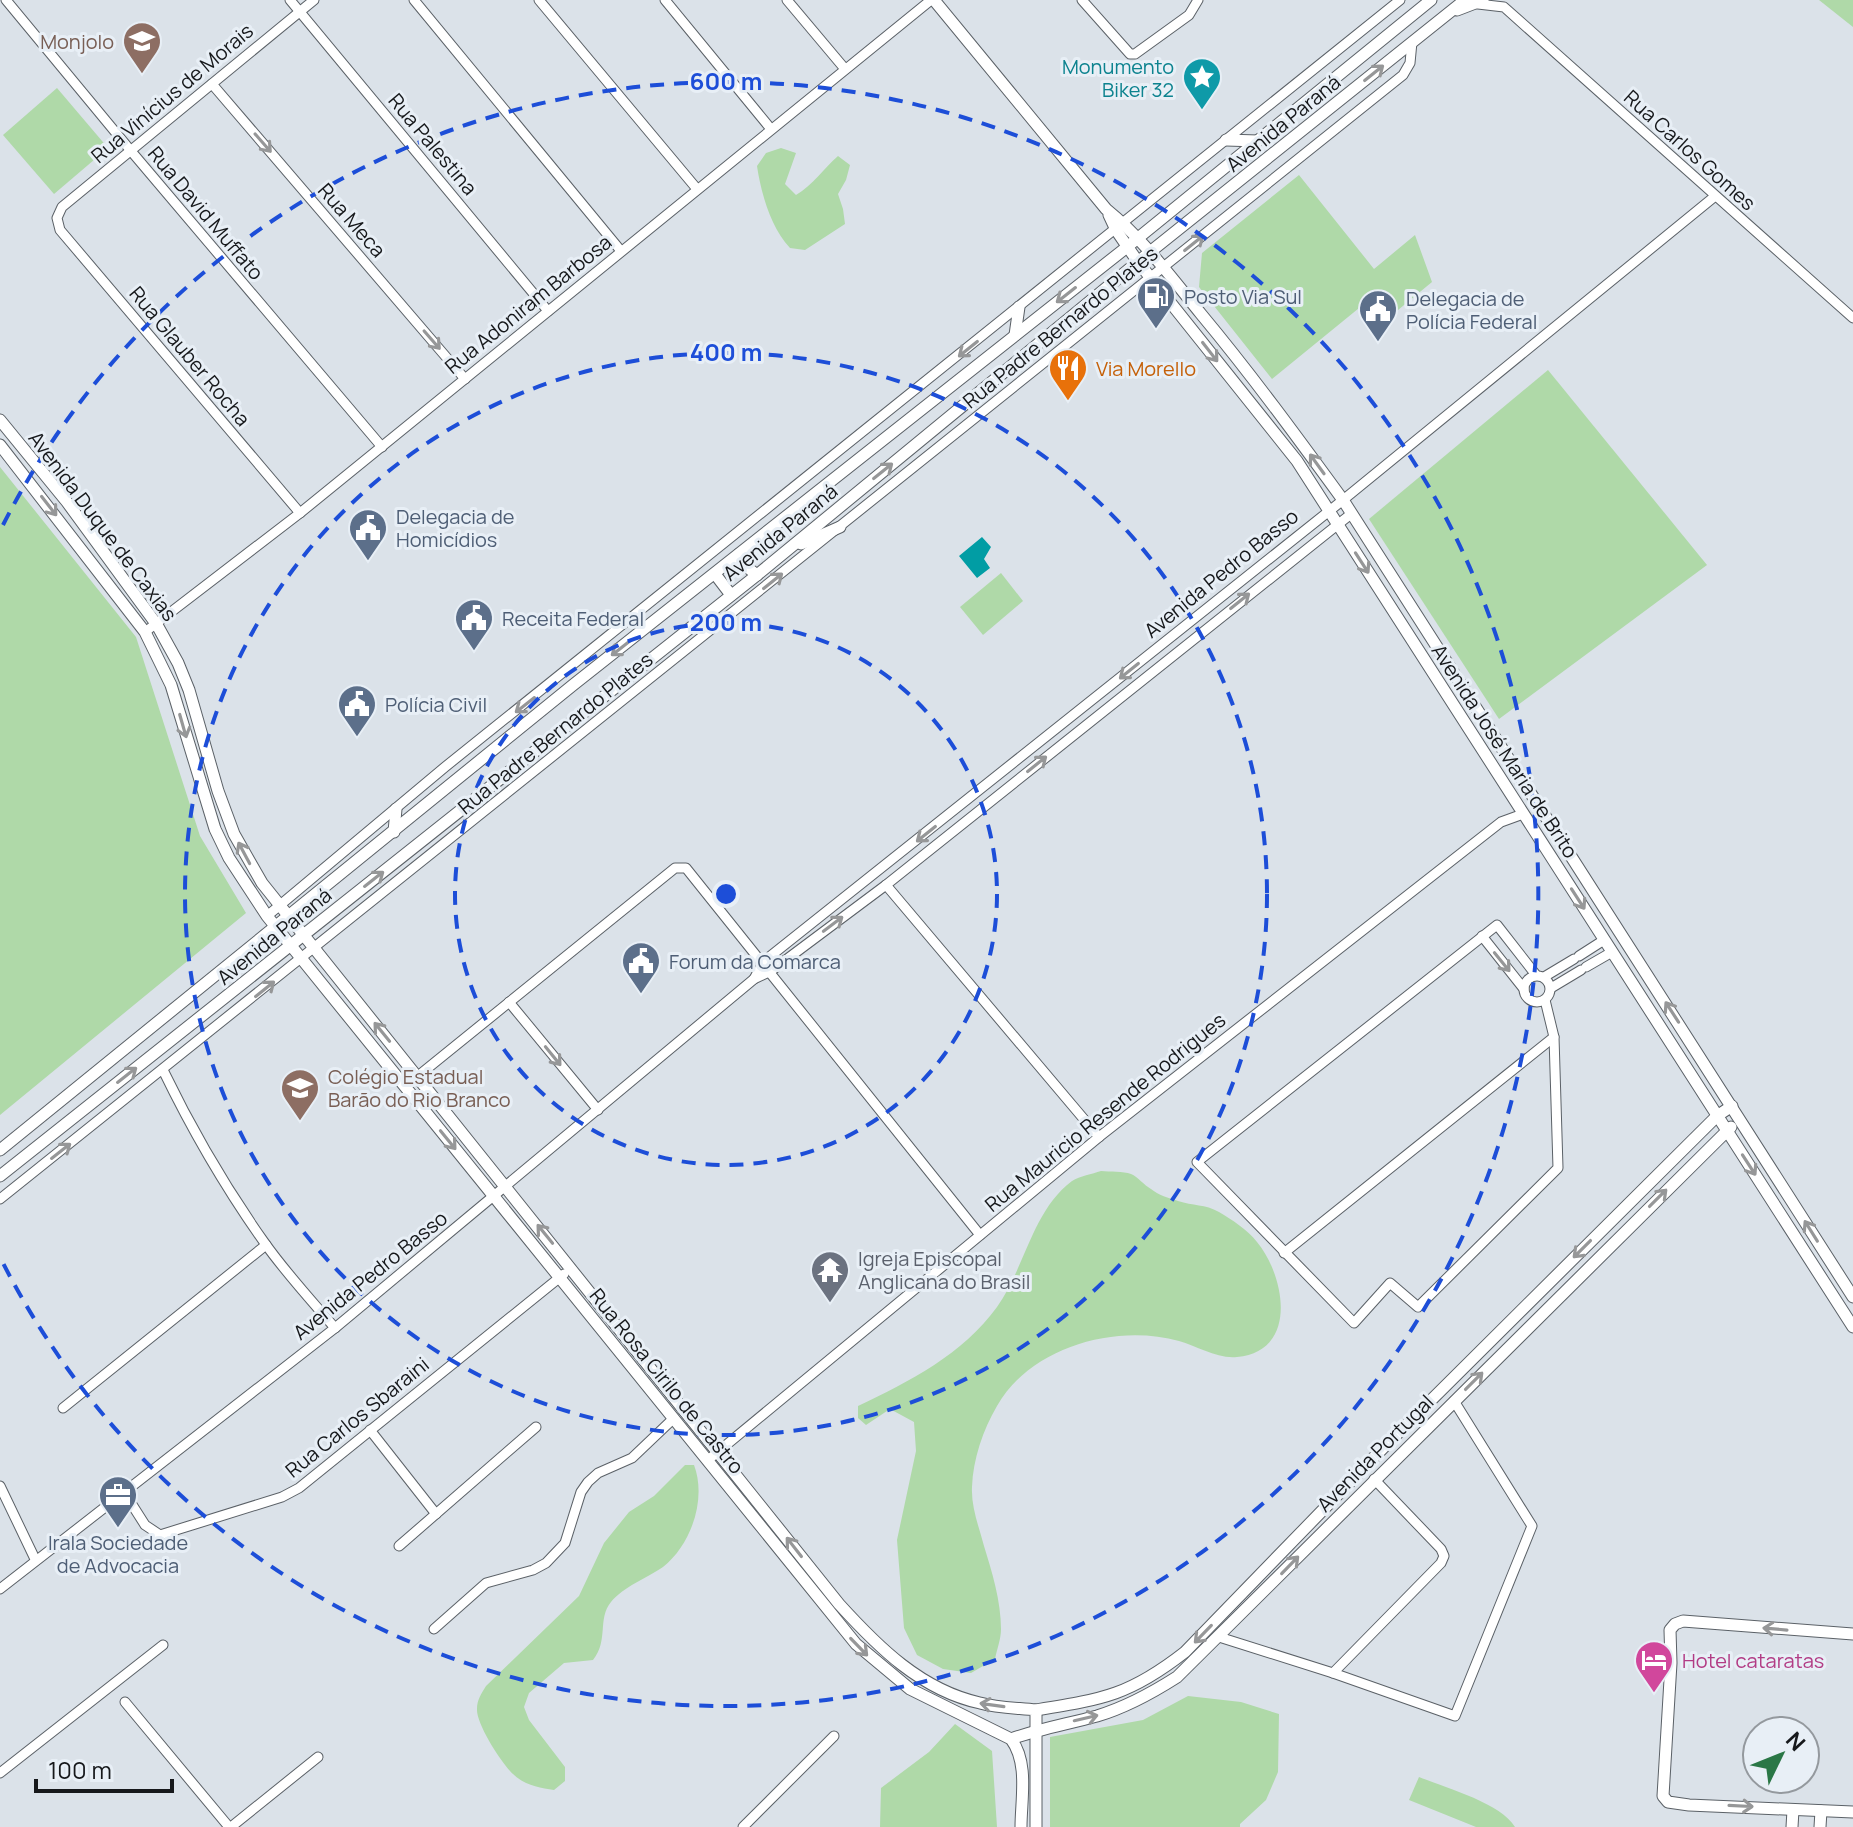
<svg xmlns="http://www.w3.org/2000/svg" width="1853" height="1827" font-family="Manrope,sans-serif">
<rect width="100%" height="100%" fill="#dbe2e9"/>
<g fill="#afd9a8">
<path d="M 1819,0 L 1853,0 L 1853,27 Z"/>
<path d="M 57,88 L 108,148 L 54,194 L 3,135 Z"/>
<path d="M 781,148 L 796,153 L 785,184 L 796,195 C 813,185 823,169 838,156 L 850,165 L 846,180 L 838,194 L 843,209 L 845,224 L 805,250 L 790,248 C 771,228 761,193 757,166 L 766,153 Z"/>
<path d="M 1299,175 L 1374,269 L 1415,235 L 1432,282 L 1381,324 L 1364,304 L 1272,379 L 1199,287 L 1202,253 Z"/>
<path d="M 1548,370 L 1707,565 L 1499,719 L 1369,519 Z"/>
<path d="M 0,467 L 136,637 L 200,836 L 246,913 L 0,1115 Z"/>
<path d="M 1001,573 L 1023,601 L 983,635 L 960,607 Z"/>
<path d="M 1101,1171 C 1110,1172 1123,1171 1131,1174 C 1138,1177 1144,1185 1151,1189 C 1158,1195 1169,1198 1178,1201 C 1193,1206 1205,1204 1219,1212 C 1232,1220 1247,1229 1257,1242 C 1285,1276 1299,1351 1237,1357 C 1217,1359 1197,1346 1179,1341 C 1116,1323 1030,1347 997,1406 C 983,1430 973,1459 972,1487 C 971,1507 979,1527 984,1546 C 992,1572 1001,1601 1001,1629 C 1001,1639 997,1649 995,1659 L 971,1673 L 943,1669 L 917,1655 L 904,1628 L 897,1540 L 916,1451 L 914,1422 L 890,1409 L 866,1425 L 858,1418 L 858,1406 C 909,1382 963,1354 997,1307 C 1025,1268 1032,1211 1072,1181 C 1080,1176 1092,1174 1101,1171 Z"/>
<path d="M 685,1465 L 694,1465 C 707,1499 691,1545 663,1567 C 647,1578 623,1587 611,1602 C 597,1619 609,1640 593,1660 L 564,1663 L 529,1693 L 524,1707 L 529,1720 L 565,1767 L 565,1781 L 554,1790 C 540,1788 524,1785 513,1774 C 502,1764 476,1724 477,1709 C 477,1700 481,1694 486,1686 L 579,1596 L 604,1543 L 629,1512 L 654,1496 Z"/>
<path d="M 1188,1696 L 1241,1702 L 1279,1714 L 1278,1772 L 1266,1800 L 1240,1824 L 1240,1827 L 1050,1827 L 1050,1737 L 1143,1720 Z"/>
<path d="M 955,1724 L 992,1751 L 997,1827 L 880,1827 L 881,1788 L 929,1752 Z"/>
<path d="M 1419,1777 C 1446,1788 1501,1803 1515,1827 L 1476,1827 L 1409,1800 Z"/>
</g>
<path fill="#019da4" d="M 982,537 L 991,547 L 984,559 L 990,568 L 977,578 L 959,556 Z"/>
<g fill="none" stroke-linecap="round" stroke-linejoin="round">
<g stroke="#5b6167" stroke-width="11">
<g id="minor">
<path d="M 6,0 L 131,151 L 382,447"/>
<path d="M 290,0 L 548,311"/>
<path d="M 414,0 L 621,251"/>
<path d="M 539,0 L 697,189"/>
<path d="M 665,0 L 771,129"/>
<path d="M 787,0 L 845,69"/>
<path d="M 1082,0 L 1130,54 L 1135,54 L 1189,15 L 1198,0"/>
<path d="M 1478,4 L 1504,7 L 1853,318"/>
<path d="M 212,84 L 465,379"/>
<path d="M 300,513 L 60,230 L 57,218 L 62,207 L 314,0"/>
<path d="M 145,632 L 300,513 L 931,0"/>
<path d="M 886,885 L 1099,1137"/>
<path d="M 267,916 L 445,767 L 1400,0"/>
<path d="M 1482,936 L 1524,989"/>
<path d="M 1579,956 L 1604,940"/>
<path d="M 1586,967 L 1612,952"/>
<path d="M 1536,975 L 1497,925 L 1197,1162 L 1354,1323 L 1390,1283 L 1418,1307 L 1558,1168 L 1554,1037 L 1545,1000"/>
<circle cx="1537" cy="989" r="13"/>
<path d="M 1544,977 L 1574,959"/>
<path d="M 754,979 L 763,962 L 1343,500 L 1714,197"/>
<path d="M 1551,988 L 1581,970"/>
<path d="M 509,1002 L 598,1110"/>
<path d="M 163,1070 C 192,1130 225,1187 264,1242 C 285,1272 311,1300 335,1328"/>
<path d="M 418,1076 L 675,868 L 686,868 L 980,1235"/>
<path d="M 0,1199 L 1403,75 L 1410,63 L 1412,42"/>
<path d="M 1284,1253 L 1554,1037"/>
<path d="M 63,1408 L 266,1245"/>
<path d="M 370,1430 L 436,1514"/>
<path d="M 708,1460 L 1099,1137 L 1501,822 L 1523,814"/>
<path d="M 0,1486 L 35,1559"/>
<path d="M 124,1492 L 145,1525 L 160,1535 L 282,1497 L 299,1488 L 564,1274"/>
<path d="M 399,1546 L 536,1427"/>
<path d="M 0,1589 L 335,1328 L 754,979 L 771,971 L 886,885 L 1351,514"/>
<path d="M 434,1629 L 486,1583 L 533,1570 L 546,1563 L 565,1543 L 581,1492 L 588,1482 L 598,1473 L 632,1458 L 674,1418"/>
<path d="M 1219,1637 L 1333,1673 L 1455,1716 L 1532,1526 L 1454,1401"/>
<path d="M 1333,1673 L 1441,1563 L 1444,1556 L 1441,1549 L 1374,1479"/>
<path d="M 125,1702 L 229,1827"/>
<path d="M 0,1773 L 163,1645"/>
<path d="M 231,1827 L 318,1757"/>
<path d="M 743,1827 L 834,1736"/>
</g>
</g>
<g stroke="#5b6167" stroke-width="13">
<g id="major">
<path d="M 934,0 L 1106,209 C 1143,239 1171,277 1201,314 C 1251,374 1297,437 1343,500 L 1853,1297"/>
<path d="M 1457,10 L 1483,0"/>
<path d="M 1226,140 L 1258,141"/>
<path d="M 1109,215 L 1116,230 L 1138,262 L 1297,461 L 1853,1327"/>
<path d="M 1015,335 L 1019,307"/>
<path d="M 0,420 L 67,502 L 157,625 L 178,663 L 189,690 L 218,791 L 234,834 L 262,883 L 839,1604 C 878,1647 921,1690 980,1703 C 998,1708 1018,1708 1036,1710 L 1036,1827"/>
<path d="M 0,445 L 145,632 L 171,685 L 215,829 L 229,858 L 267,916 L 856,1644 L 910,1689 L 1011,1739 C 1029,1763 1021,1799 1021,1827"/>
<path d="M 801,544 L 840,527"/>
<path d="M 739,554 L 743,564 L 757,575"/>
<path d="M 715,574 L 731,595"/>
<path d="M 394,832 L 396,809"/>
<path d="M 0,1150 L 573,685 L 1127,247 L 1431,0"/>
<path d="M 0,1176 L 757,575 L 1150,252 L 1465,0"/>
<path d="M 1853,1634 L 1683,1621 L 1675,1624 L 1670,1630 L 1671,1663 L 1663,1796 L 1668,1802 L 1689,1805 L 1853,1812"/>
<path d="M 1036,1710 C 1104,1699 1130,1695 1185,1652 L 1385,1446 L 1717,1116 L 1732,1106"/>
<path d="M 1011,1739 C 1039,1729 1068,1724 1097,1716 C 1127,1707 1152,1693 1177,1677 L 1731,1127"/>
<path d="M 1792,1827 L 1793,1810"/>
<path d="M 1820,1827 L 1821,1811"/>
</g>
</g>
<use href="#minor" stroke="#fff" stroke-width="9"/>
<use href="#major" stroke="#fff" stroke-width="11"/>
</g>
<defs><path id="oneway-shaft" d="M-6 0H5M1.5-3L5.5 0L1.5 3" fill="none" stroke-width="1.6" stroke-linecap="round" stroke-linejoin="round" transform="scale(2)"/></defs>
<g stroke="#969798">
<use href="#oneway-shaft" transform="translate(1374 73) rotate(-39)"/>
<use href="#oneway-shaft" transform="translate(263 143) rotate(49)"/>
<use href="#oneway-shaft" transform="translate(1194 243) rotate(-39)"/>
<use href="#oneway-shaft" transform="translate(1066 295) rotate(142)"/>
<use href="#oneway-shaft" transform="translate(432 340) rotate(49)"/>
<use href="#oneway-shaft" transform="translate(968 349) rotate(141)"/>
<use href="#oneway-shaft" transform="translate(1210 352) rotate(52)"/>
<use href="#oneway-shaft" transform="translate(1317 464) rotate(-126)"/>
<use href="#oneway-shaft" transform="translate(883 471) rotate(-39)"/>
<use href="#oneway-shaft" transform="translate(49 506) rotate(52)"/>
<use href="#oneway-shaft" transform="translate(1362 563) rotate(57)"/>
<use href="#oneway-shaft" transform="translate(773 581) rotate(-39)"/>
<use href="#oneway-shaft" transform="translate(1240 601) rotate(-39)"/>
<use href="#oneway-shaft" transform="translate(621 648) rotate(142)"/>
<use href="#oneway-shaft" transform="translate(1129 671) rotate(141)"/>
<use href="#oneway-shaft" transform="translate(525 705) rotate(142)"/>
<use href="#oneway-shaft" transform="translate(183 726) rotate(74)"/>
<use href="#oneway-shaft" transform="translate(1037 764) rotate(-39)"/>
<use href="#oneway-shaft" transform="translate(926 834) rotate(141)"/>
<use href="#oneway-shaft" transform="translate(244 853) rotate(-118)"/>
<use href="#oneway-shaft" transform="translate(374 879) rotate(-38)"/>
<use href="#oneway-shaft" transform="translate(1578 899) rotate(57)"/>
<use href="#oneway-shaft" transform="translate(833 924) rotate(-37)"/>
<use href="#oneway-shaft" transform="translate(1502 962) rotate(51)"/>
<use href="#oneway-shaft" transform="translate(265 989) rotate(-39)"/>
<use href="#oneway-shaft" transform="translate(1672 1012) rotate(-123)"/>
<use href="#oneway-shaft" transform="translate(382 1032) rotate(-129)"/>
<use href="#oneway-shaft" transform="translate(553 1056) rotate(51)"/>
<use href="#oneway-shaft" transform="translate(127 1075) rotate(-38)"/>
<use href="#oneway-shaft" transform="translate(448 1140) rotate(51)"/>
<use href="#oneway-shaft" transform="translate(61 1151) rotate(-38)"/>
<use href="#oneway-shaft" transform="translate(1749 1165) rotate(57)"/>
<use href="#oneway-shaft" transform="translate(1658 1198) rotate(-45)"/>
<use href="#oneway-shaft" transform="translate(1811 1231) rotate(-122)"/>
<use href="#oneway-shaft" transform="translate(545 1234) rotate(-129)"/>
<use href="#oneway-shaft" transform="translate(1582 1249) rotate(135)"/>
<use href="#oneway-shaft" transform="translate(1474 1381) rotate(-45)"/>
<use href="#oneway-shaft" transform="translate(794 1547) rotate(-128)"/>
<use href="#oneway-shaft" transform="translate(1290 1565) rotate(-46)"/>
<use href="#oneway-shaft" transform="translate(1775 1629) rotate(-175)"/>
<use href="#oneway-shaft" transform="translate(1203 1634) rotate(134)"/>
<use href="#oneway-shaft" transform="translate(859 1647) rotate(46)"/>
<use href="#oneway-shaft" transform="translate(992 1705) rotate(-172)"/>
<use href="#oneway-shaft" transform="translate(1086 1718) rotate(-13)"/>
<use href="#oneway-shaft" transform="translate(1741 1806) rotate(3)"/>
</g>
<g fill="none" stroke="#1d4ed8" stroke-width="4" stroke-dasharray="14 10">
<circle cx="726" cy="894" r="271"/>
<circle cx="726" cy="894" r="541"/>
<path d="M3 525A812 812 0 1 1 3 1263"/>
</g>
<defs>
<g id="school-pin" transform="scale(2)"><path d="M0 17L-7.5 6A9.5 9.5 0 1 1 7.5 6Z" fill="#8d6e63" stroke="#e8eff6"/><path d="M0-5L7-2L0 1L-7-2ZM-4 1L0 2.5L4 1V4Q0 6-4 4Z" fill="#fff"/></g>
<g id="sight-pin" transform="scale(2)"><path d="M0 17L-7.5 6A9.5 9.5 0 1 1 7.5 6Z" fill="#0f9aa8" stroke="#e8eff6"/><path d="M0-6L1.8-2.2L6-1.7L2.9 1.2L3.7 5.4L0 3.3L-3.7 5.4L-2.9 1.2L-6-1.7L-1.8-2.2Z" fill="#fff"/></g>
<g id="fuel-pin" transform="scale(2)"><path d="M0 17L-7.5 6A9.5 9.5 0 1 1 7.5 6Z" fill="#5c6f8a" stroke="#e8eff6"/><path d="M-5.5-6h7V0h2V4h1.3V-2.5L3-4.5l.8-.8L6-3V5H2.5V1h-1V6h-7ZM-4.2-4.7v3.2H.2V-4.7Z" fill="#fff"/></g>
<g id="civic-pin" transform="scale(2)"><path d="M0 17L-7.5 6A9.5 9.5 0 1 1 7.5 6Z" fill="#5c6f8a" stroke="#e8eff6"/><path d="M-.6-6.5H3V-4.5H.6V-3L4-1V1h2V6H-6V1h2V-1L-.6-3ZM-1.2 2.5V6h2.4V2.5Z" fill="#fff"/></g>
<g id="restaurant-pin" transform="scale(2)"><path d="M0 17L-7.5 6A9.5 9.5 0 1 1 7.5 6Z" fill="#e8710a" stroke="#e8eff6"/><path d="M-5-6h1v4h1v-4h1v4h1v-4h1v5L-1.5 .5V6h-2V.5L-5-1ZM5-6V6H3V1.5H1.5Q1.5-4 5-6Z" fill="#fff"/></g>
<g id="temple-pin" transform="scale(2)"><path d="M0 17L-7.5 6A9.5 9.5 0 1 1 7.5 6Z" fill="#6b7280" stroke="#e8eff6"/><path d="M0-6L5-2H3V0L6.5 2.5H4V6H1.5V3h-3V6H-4V2.5H-6.5L-3 0V-2H-5Z" fill="#fff"/></g>
<g id="office-pin" transform="scale(2)"><path d="M0 17L-7.5 6A9.5 9.5 0 1 1 7.5 6Z" fill="#5c6f8a" stroke="#e8eff6"/><path d="M-6-3h4V-5.5h4V-3h4V5H-6ZM-1-4.5V-3h2v-1.5ZM-6 0V1H6V0Z" fill="#fff"/></g>
<g id="hotel-pin" transform="scale(2)"><path d="M0 17L-7.5 6A9.5 9.5 0 1 1 7.5 6Z" fill="#d1479c" stroke="#e8eff6"/><path d="M-6-4.5h1.5V1H6V5H4.5V3h-9V5H-6ZM-4 0a1.8 1.8 0 1 1 3.6 0ZM.5 0V-2.5h3Q6-2.5 6 0Z" fill="#fff"/></g>
</defs>
<g fill-rule="evenodd">
<use href="#school-pin" x="142" y="41"/>
<use href="#sight-pin" x="1202" y="77"/>
<use href="#fuel-pin" x="1156" y="296"/>
<use href="#civic-pin" x="1378" y="309"/>
<use href="#restaurant-pin" x="1068" y="368"/>
<use href="#civic-pin" x="368" y="528"/>
<use href="#civic-pin" x="474" y="618"/>
<use href="#civic-pin" x="357" y="704"/>
<use href="#civic-pin" x="641" y="961"/>
<use href="#school-pin" x="300" y="1088"/>
<use href="#temple-pin" x="830" y="1270"/>
<use href="#office-pin" x="118" y="1495"/>
<use href="#hotel-pin" x="1654" y="1660"/>
</g>
<g text-anchor="middle" dominant-baseline="central" stroke-width="6" stroke-linejoin="round" paint-order="stroke">
<g font-size="20" fill="#785e54" stroke="#e8eff6" text-anchor="end">
<text x="114" y="41">Monjolo</text>
<text x="328" y="1076" text-anchor="start">Colégio Estadual<tspan x="328" dy="23">Barão do Rio Branco</tspan></text>
</g>
<g font-size="20" fill="#0d838f" stroke="#e8eff6" text-anchor="end">
<text x="1174" y="66">Monumento<tspan x="1174" dy="23">Biker 32</tspan></text>
</g>
<g font-size="20" fill="#16181b" stroke="#e8eff6">
<text transform="translate(172 93) rotate(-40)">Rua Vinícius de Morais</text>
<text transform="translate(1283 123) rotate(-39)">Avenida Paraná</text>
<text transform="translate(433 144) rotate(50)">Rua Palestina</text>
<text transform="translate(1690 150) rotate(42)">Rua Carlos Gomes</text>
<text transform="translate(206 213) rotate(50)">Rua David Muffato</text>
<text transform="translate(352 220) rotate(49)">Rua Meca</text>
<text transform="translate(528 304) rotate(-39)">Rua Adoniram Barbosa</text>
<text transform="translate(1060 327) rotate(-39)">Rua Padre Bernardo Plates</text>
<text transform="translate(190 356) rotate(50)">Rua Glauber Rocha</text>
<text transform="translate(103 526) rotate(53)">Avenida Duque de Caxias</text>
<text transform="translate(780 532) rotate(-39)">Avenida Paraná</text>
<text transform="translate(1221 573) rotate(-39)">Avenida Pedro Basso</text>
<text transform="translate(555 733) rotate(-39)">Rua Padre Bernardo Plates</text>
<text transform="translate(1505 751) rotate(57)">Avenida José Maria de Brito</text>
<text transform="translate(274 936) rotate(-39)">Avenida Paraná</text>
<text transform="translate(1105 1112) rotate(-39)">Rua Mauricio Resende Rodrigues</text>
<text transform="translate(370 1275) rotate(-39)">Avenida Pedro Basso</text>
<text transform="translate(667 1381) rotate(51)">Rua Rosa Cirilo de Castro</text>
<text transform="translate(357 1417) rotate(-39)">Rua Carlos Sbaraini</text>
<text transform="translate(1375 1453) rotate(-45)">Avenida Portugal</text>
</g>
<g font-size="20" fill="#4e5e75" stroke="#e8eff6" text-anchor="start">
<text x="1184" y="296">Posto Via Sul</text>
<text x="1406" y="298">Delegacia de<tspan x="1406" dy="23">Polícia Federal</tspan></text>
<text x="396" y="516">Delegacia de<tspan x="396" dy="23">Homicídios</tspan></text>
<text x="502" y="618">Receita Federal</text>
<text x="385" y="704">Polícia Civil</text>
<text x="669" y="961">Forum da Comarca</text>
<text x="118" y="1542" text-anchor="middle">Irala Sociedade<tspan x="118" dy="23">de Advocacia</tspan></text>
</g>
<g font-size="20" fill="#c56008" stroke="#e8eff6" text-anchor="start">
<text x="1096" y="368">Via Morello</text>
</g>
<g font-size="20" fill="#5b616d" stroke="#e8eff6" text-anchor="start">
<text x="858" y="1258">Igreja Episcopal<tspan x="858" dy="23">Anglicana do Brasil</tspan></text>
</g>
<g font-size="20" fill="#b23c85" stroke="#e8eff6" text-anchor="start">
<text x="1682" y="1660">Hotel cataratas</text>
</g>
</g>
<circle cx="726" cy="894" r="12" fill="#1d4ed8" stroke="#e8eff6" stroke-width="4"/>
<g font-size="24" text-anchor="middle" font-weight="bold" fill="#1d4ed8" stroke="#e8eff6" stroke-width="6" stroke-linejoin="round" paint-order="stroke">
<text x="726" y="90">600 m</text>
<text x="726" y="361">400 m</text>
<text x="726" y="631">200 m</text>
</g>
<g transform="translate(1781 1755) rotate(47)"><circle r="38" fill="#e8eff6" stroke="#94999e" stroke-width="2"/>
<path d="M0-6L14 30L0 20L-14 30Z" fill="#2a7746"/>
<text y="-12" font-size="22" font-weight="bold" text-anchor="middle" fill="#16181b">N</text>
</g>
<path d="M36 1779v12h136v-12" fill="none" stroke="#16181b" stroke-width="4"/>
<text x="48" y="1779" font-size="24" fill="#16181b" stroke="#e8eff6" stroke-width="6" paint-order="stroke">100 m</text>
</svg>
